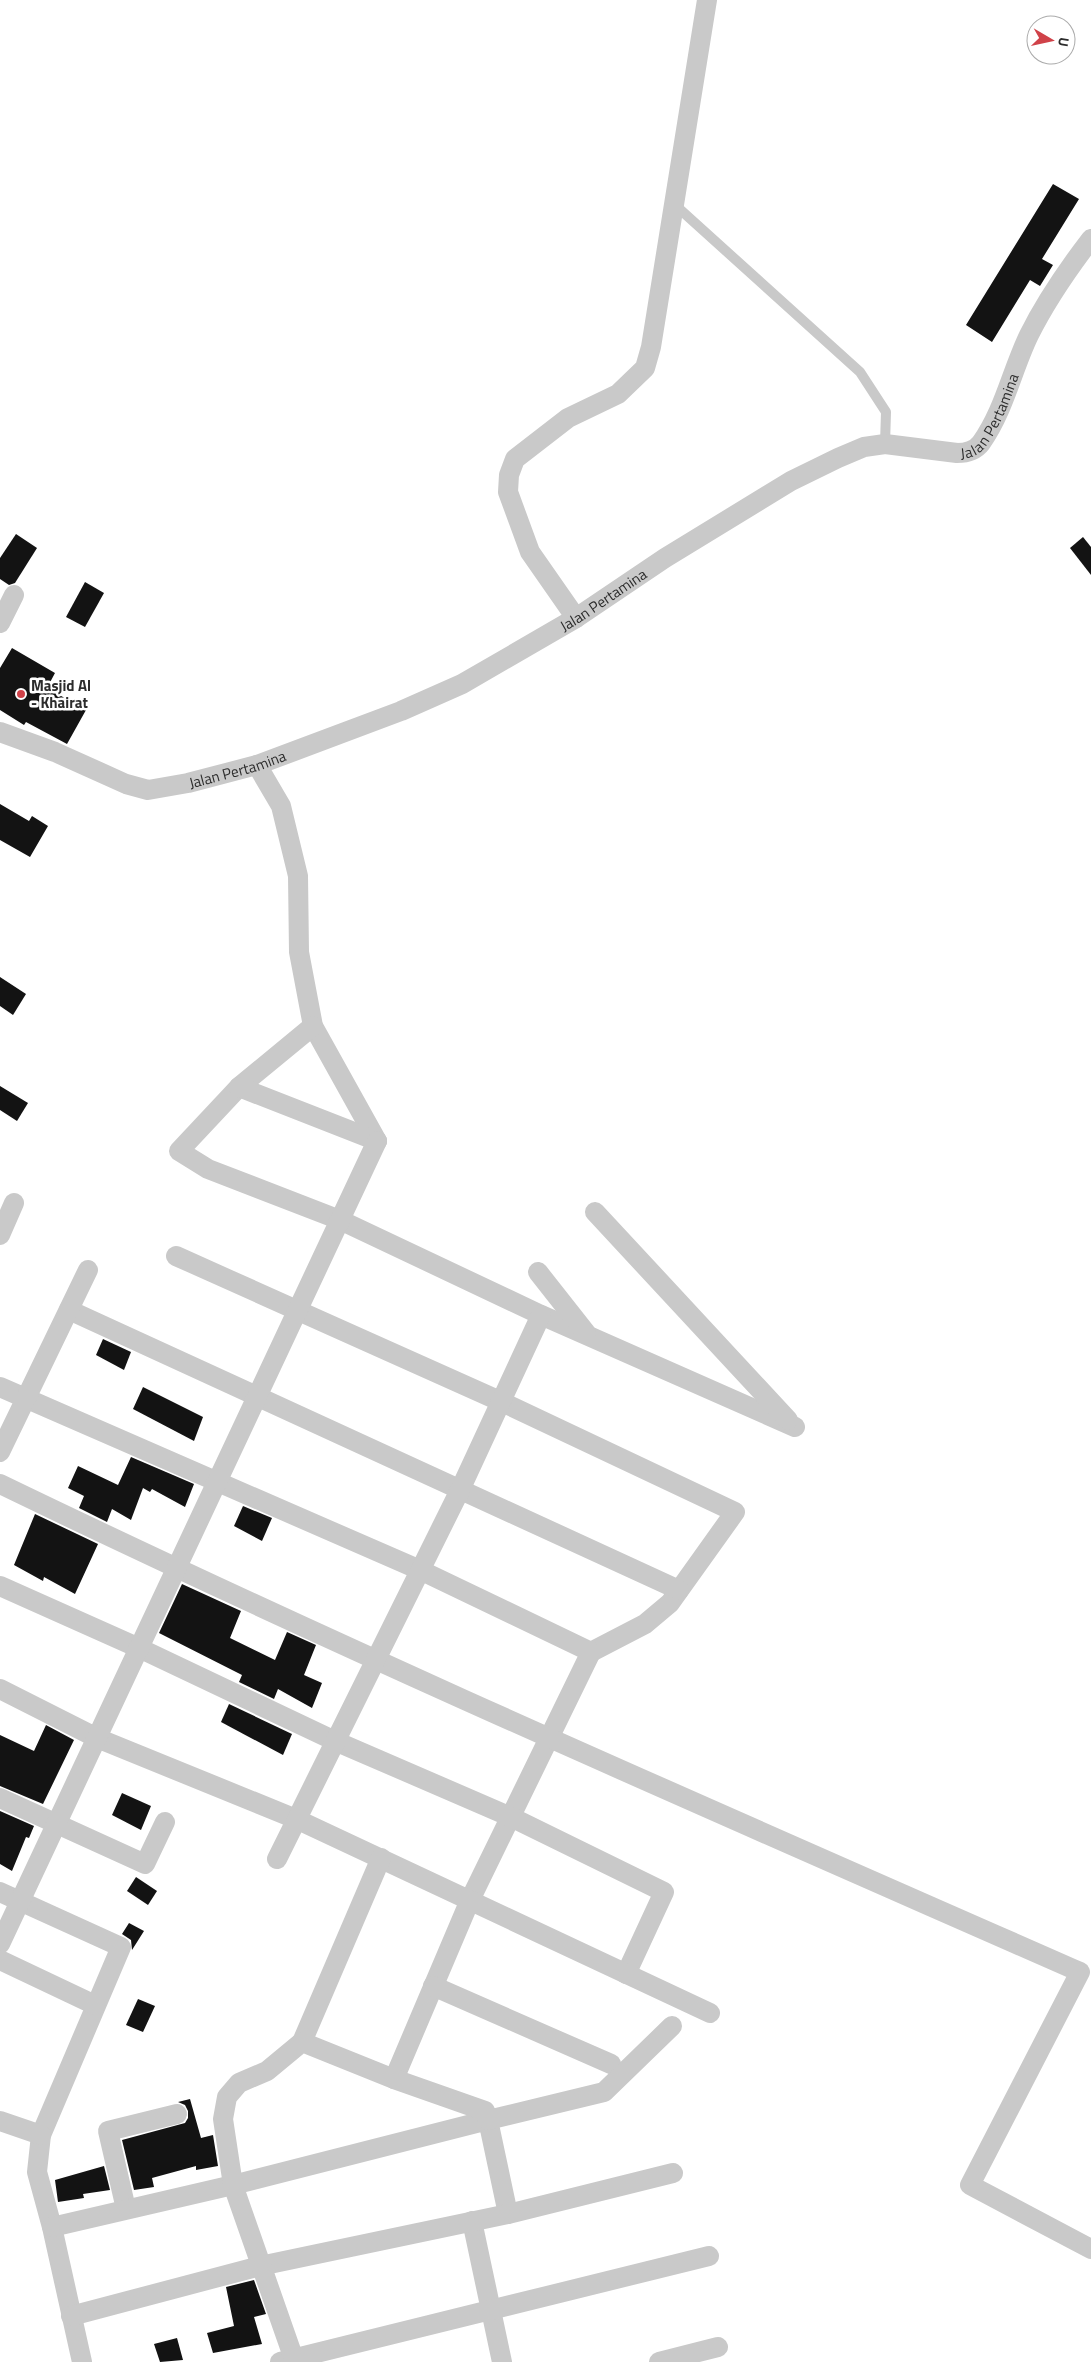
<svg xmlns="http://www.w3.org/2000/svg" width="1091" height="2362" font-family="'Titillium Web',sans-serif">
<rect width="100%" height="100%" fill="#fff"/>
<g fill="#131313">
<path d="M 1053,184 L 1079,199 L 1042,259 L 1053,265 L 1040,286 L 1030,280 L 992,342 L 966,325 Z"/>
<path d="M 16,534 L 37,548 L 15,583 L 9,585 L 0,579 L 0,558 Z"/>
<path d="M 1083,537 L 1091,547 L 1091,575 L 1070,548 Z"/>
<path d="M 85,582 L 104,593 L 85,627 L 66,617 Z"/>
<path d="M 12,648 L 55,673 L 47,688 L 86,710 L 67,744 L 26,722 L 24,725 L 0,710 L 0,668 Z"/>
<path d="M 0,804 L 29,821 L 32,816 L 48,826 L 30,857 L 0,840 Z"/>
<path d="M 0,977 L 26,994 L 13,1015 L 0,1006 Z"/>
<path d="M 0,1086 L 28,1103 L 17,1121 L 0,1110 Z"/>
<path d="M 103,1339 L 131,1352 L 124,1370 L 96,1355 Z"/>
<path d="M 143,1387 L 203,1417 L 194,1441 L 133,1409 Z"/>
<path d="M 131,1457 L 194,1484 L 185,1507 L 152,1489 L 150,1492 L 143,1488 L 131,1520 L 112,1509 L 107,1522 L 79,1508 L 84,1496 L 68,1488 L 78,1466 L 118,1485 Z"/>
<path d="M 243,1506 L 272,1518 L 262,1541 L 234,1526 Z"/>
<path d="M 35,1514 L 98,1544 L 75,1594 L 44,1577 L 43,1581 L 14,1565 Z"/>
<path d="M 182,1584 L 241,1611 L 230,1638 L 275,1660 L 287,1632 L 316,1645 L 304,1675 L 322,1683 L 312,1708 L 278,1689 L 274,1699 L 239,1682 L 242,1675 L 159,1633 Z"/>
<path d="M 229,1704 L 292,1734 L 283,1755 L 221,1722 Z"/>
<path d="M 46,1725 L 74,1740 L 43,1804 L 0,1786 L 0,1735 L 34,1751 Z"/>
<path d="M 122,1793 L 151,1806 L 141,1830 L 112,1815 Z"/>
<path d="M 0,1811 L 34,1826 L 29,1838 L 26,1837 L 12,1871 L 0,1864 Z"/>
<path d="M 136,1877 L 157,1891 L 148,1905 L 127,1891 Z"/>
<path d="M 129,1923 L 144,1931 L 132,1950 L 131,1940 L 122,1934 Z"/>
<path d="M 138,1999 L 155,2006 L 143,2032 L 126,2025 Z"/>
<path d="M 190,2099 L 201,2138 L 213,2135 L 218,2166 L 196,2170 L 196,2166 L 152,2178 L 154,2187 L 134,2190 L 122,2140 L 185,2123 L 188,2118 L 188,2111 L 185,2105 L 178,2102 Z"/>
<path d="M 104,2166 L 110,2190 L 83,2194 L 84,2198 L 58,2202 L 55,2180 Z"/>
<path d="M 254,2280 L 266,2314 L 254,2317 L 262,2344 L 213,2353 L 207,2333 L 234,2326 L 226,2287 Z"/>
<path d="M 177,2338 L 183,2360 L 160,2362 L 154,2344 Z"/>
</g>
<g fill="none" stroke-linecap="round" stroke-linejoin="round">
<path stroke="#c9c9c9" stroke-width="10" d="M 674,204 L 860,372 L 886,412 L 885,444"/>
<g stroke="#c9c9c9" stroke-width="20">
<path d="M 576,618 L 530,552 L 508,492 L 509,475 L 515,459 L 568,418 L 618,394 L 645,368 L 651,347 L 707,0"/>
<path d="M 0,623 L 14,595"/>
<path id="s1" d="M 0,732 L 55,752 L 126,784 L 148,790 L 188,783 L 257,765 L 401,711 L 462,684 L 576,618 L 665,558 L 791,481 L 838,458 L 864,447 L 885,444 L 957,453 C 966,453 975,451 981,443 C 1004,411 1012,370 1029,335 C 1046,301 1068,269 1091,239"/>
<path d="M 257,765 L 281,806 L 298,876 L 299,952 L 313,1026 L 377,1141"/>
<path d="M 313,1026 L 239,1087 L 179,1151 L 208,1169 L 340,1220 L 541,1315 L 795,1427"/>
<path d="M 239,1087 L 377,1141"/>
<path d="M 595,1212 L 788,1420"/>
<path d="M 0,1235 L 14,1203"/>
<path d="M 176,1256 L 502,1402 L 735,1512 L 670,1603 L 645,1624 L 591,1652"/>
<path d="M 538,1272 L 586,1333"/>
<path d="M 69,1310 L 679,1590"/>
<path d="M 0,1387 L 420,1570 L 591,1652 L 470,1900 L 394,2079"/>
<path d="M 0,1452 L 88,1270"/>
<path d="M 0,1484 C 356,1656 719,1813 1080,1972 L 970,2185 L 1091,2249"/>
<path d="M 0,1586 L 139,1648 L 335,1741 L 511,1817 L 664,1892 L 626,1974"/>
<path d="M 0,1689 L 97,1738 L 296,1819 L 710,2013"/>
<path d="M 0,1798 L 145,1864 L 165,1822"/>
<path d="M 277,1859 L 460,1490 L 541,1315"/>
<path d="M 0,1892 L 121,1947 L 41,2135 L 37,2172 L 52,2227 L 82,2362"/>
<path d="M 0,1944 L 377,1141"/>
<path d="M 0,1960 L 95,2005"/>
<path d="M 433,1986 L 611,2064"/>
<path d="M 302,2042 L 381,1858"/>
<path d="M 0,2121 L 41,2135"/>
<path d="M 126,2209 L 108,2131 L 177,2114"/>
<path d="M 472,2221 L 502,2362"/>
<path d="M 52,2227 L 233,2185 L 488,2120 L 508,2214"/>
<path d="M 71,2316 L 260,2266 L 508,2214 L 673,2173"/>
<path d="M 280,2362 L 709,2256"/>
<path d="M 295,2362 L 233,2185 L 223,2119 L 227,2097 L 239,2083 L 267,2071 L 302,2042 L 394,2079 L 485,2111 L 488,2120 L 604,2092 L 672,2026"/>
<path d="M 659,2362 L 718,2347"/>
</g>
</g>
<circle fill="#d04249" stroke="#fff" stroke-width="2" cx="21" cy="694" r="5"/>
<g text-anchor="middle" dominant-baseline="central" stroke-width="5" stroke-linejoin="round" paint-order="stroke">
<g font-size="15" fill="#2c2c2c" stroke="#fff">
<text stroke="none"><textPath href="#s1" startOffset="1106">Jalan Pertamina</textPath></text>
<text stroke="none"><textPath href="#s1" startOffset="656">Jalan Pertamina</textPath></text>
<text stroke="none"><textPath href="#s1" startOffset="251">Jalan Pertamina</textPath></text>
</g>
<g font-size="15" font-weight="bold" fill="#2c2c2c" stroke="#fff" text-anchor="start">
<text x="31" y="685">Masjid Al<tspan x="31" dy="17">- Khairat</tspan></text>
</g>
</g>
<g transform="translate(1051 40) rotate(99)"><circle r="24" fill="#ffffff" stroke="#ababab"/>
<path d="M0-4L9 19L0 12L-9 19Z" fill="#d04249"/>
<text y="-8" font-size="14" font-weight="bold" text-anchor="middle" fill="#2c2c2c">U</text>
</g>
</svg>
